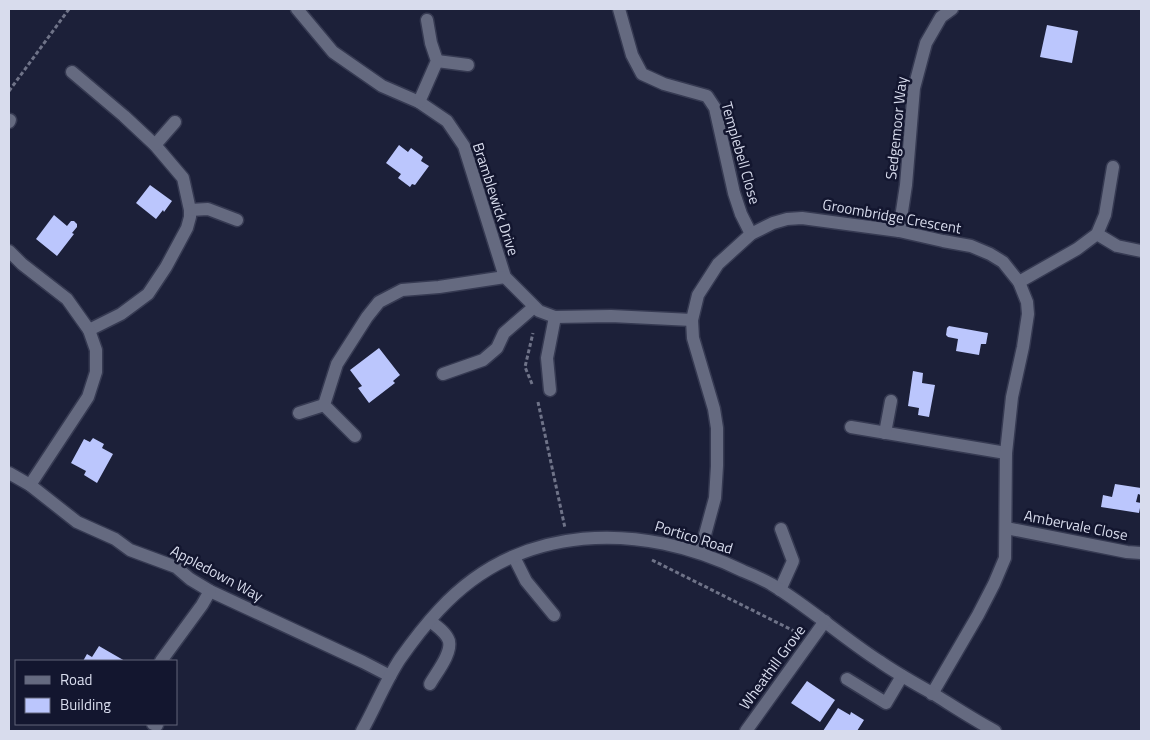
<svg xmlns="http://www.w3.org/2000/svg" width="1150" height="740" font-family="'Titillium Web',sans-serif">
<rect width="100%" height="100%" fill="#1c2039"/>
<g fill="#bbc6fd">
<path d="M 1047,25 L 1078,31 L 1072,63 L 1040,57 Z"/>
<path d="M 399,145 L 408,152 L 411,148 L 423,157 L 421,161 L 429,166 L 415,185 L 412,184 L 410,187 L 398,178 L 401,174 L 386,163 Z"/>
<path d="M 150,185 L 172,201 L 164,212 L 163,210 L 156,219 L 136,203 Z"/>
<path d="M 54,215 L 67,226 L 71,221 L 74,221 L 77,224 L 77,227 L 72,233 L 74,234 L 57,256 L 36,239 Z"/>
<path d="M 949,326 L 988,333 L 986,344 L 981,344 L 979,355 L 956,351 L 958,339 L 948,337 L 946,335 L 947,328 Z"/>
<path d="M 379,348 L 400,375 L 393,381 L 395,383 L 369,403 L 358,388 L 362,386 L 350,370 Z"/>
<path d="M 913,371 L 923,373 L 922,383 L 935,385 L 929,417 L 918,415 L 919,408 L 908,406 Z"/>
<path d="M 93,438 L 104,444 L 102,448 L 113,454 L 97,483 L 84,475 L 86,471 L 71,463 L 84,439 L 90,442 Z"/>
<path d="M 1115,484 L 1141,488 L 1141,495 L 1138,494 L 1136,502 L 1141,503 L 1139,513 L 1101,507 L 1103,495 L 1112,497 Z"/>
<path d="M 99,646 L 125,661 L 83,661 L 87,654 L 92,657 Z"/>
<path d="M 807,681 L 835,700 L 820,722 L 791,703 Z"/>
<path d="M 838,708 L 850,715 L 851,712 L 864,720 L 857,731 L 823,731 Z"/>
</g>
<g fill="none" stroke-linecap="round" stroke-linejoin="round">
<g stroke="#363a52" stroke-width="15">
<g id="minor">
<path d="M 297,9 L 333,52 L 382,86 L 419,102 L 447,121 L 464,146 L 505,277 L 539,311 L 555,317 L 611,316 L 692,320"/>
<path d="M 619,9 L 632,55 L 642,74 L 664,84 L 707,96 L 715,108 L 734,193 L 741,214 L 751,234"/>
<path d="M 437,61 L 468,65"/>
<path d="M 72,72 L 124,116 L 155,145 L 183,178 L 190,210 L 190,217 L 187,228 L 166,267 L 148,294 L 121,314 L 89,330"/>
<path d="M 419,102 L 437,61 L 431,43 L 427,20"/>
<path d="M 9,122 L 10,120"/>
<path d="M 155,145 L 175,122"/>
<path d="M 190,210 L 208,209 L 237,220"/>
<path d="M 899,231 L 906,185 L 914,88 L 926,43 L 941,17 L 952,9"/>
<path d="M 1097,234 L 1117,246 L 1141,251"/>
<path d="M 9,251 L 22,264 L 67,299 L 89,330 L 96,350 L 96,372 L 88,397 L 30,485"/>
<path d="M 1019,282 L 1077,249 L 1097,234 L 1105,215 L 1113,167"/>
<path d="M 443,374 L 483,360 L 497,348 L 504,333 L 534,307"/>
<path d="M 550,390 L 547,358 L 555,317"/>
<path d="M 299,413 L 324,405"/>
<path d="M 851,427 L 1006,453"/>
<path d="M 885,433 L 891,401"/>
<path d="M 355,436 L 324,405 L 337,364 L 367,317 L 379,302 L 402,290 L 439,287 L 505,277"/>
<path d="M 9,473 L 30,485 L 77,522 L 115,539 L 130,550 L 176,567 L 190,579 L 210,591 L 363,662 L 390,676"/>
<path d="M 1006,528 L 1127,552 L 1141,553"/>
<path d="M 700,553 L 715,498 L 717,466 L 717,428 L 714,409 L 693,338 L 692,320 L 698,295 L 718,264 L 751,234 L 773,223 L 787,219 L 802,218 L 899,231 L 943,241 L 971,246 L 990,254 L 1003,262 L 1019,282 L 1027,302 L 1028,314 L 1023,347 L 1012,397 L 1006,453 L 1005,558 L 994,584 L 978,615 L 932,694"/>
<path d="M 514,557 L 526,581 L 554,615"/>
<path d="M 780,590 L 793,561 L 781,529"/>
<path d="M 161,661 L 202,605 L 210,591"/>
<path d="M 847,679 L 886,703 L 902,676"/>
<path d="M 430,684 C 436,673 452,654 449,641 C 446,632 436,626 430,621"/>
<path d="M 153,724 L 157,725"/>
<path d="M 362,731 C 375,708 385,682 400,659 C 412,642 425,625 439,610 C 520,522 641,521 743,571 C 753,575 762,579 771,584 C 809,607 842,637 879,661 C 896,673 914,683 932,693 C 953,706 974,720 995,731"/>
<path d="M 746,731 L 825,621"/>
</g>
</g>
<g stroke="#6f7388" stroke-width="3" stroke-dasharray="4 2.5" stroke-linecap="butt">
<path d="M 9,91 L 69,9"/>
<path d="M 532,384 L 525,367 L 533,333"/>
<path d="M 538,402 L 565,528"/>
<path d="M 652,560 L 798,633"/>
</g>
<use href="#minor" stroke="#656a80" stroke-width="12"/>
</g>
<g text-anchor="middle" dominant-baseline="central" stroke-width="5" stroke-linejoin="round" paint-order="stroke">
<g font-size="15" fill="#d8dced" stroke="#13162f">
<text transform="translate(896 128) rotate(-84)">Sedgemoor Way</text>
<text transform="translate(741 153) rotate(74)">Templebell Close</text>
<text transform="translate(496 199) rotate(72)">Bramblewick Drive</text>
<text transform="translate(892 216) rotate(10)">Groombridge Crescent</text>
<text transform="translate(1076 525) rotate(11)">Ambervale Close</text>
<text transform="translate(694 537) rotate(17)">Portico Road</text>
<text transform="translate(217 573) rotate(28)">Appledown Way</text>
<text transform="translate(772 667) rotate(-54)">Wheathill Grove</text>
</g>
</g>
<rect width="1150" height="740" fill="none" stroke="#d8dced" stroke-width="20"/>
<rect x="15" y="660" width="162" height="65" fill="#13162f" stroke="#62657b"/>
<rect x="25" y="676" width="25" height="8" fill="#656a80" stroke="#62657b"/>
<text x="60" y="685" font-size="15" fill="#d8dced">Road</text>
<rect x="25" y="698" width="25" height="15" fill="#bbc6fd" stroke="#62657b"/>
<text x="60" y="710" font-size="15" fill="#d8dced">Building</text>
</svg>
